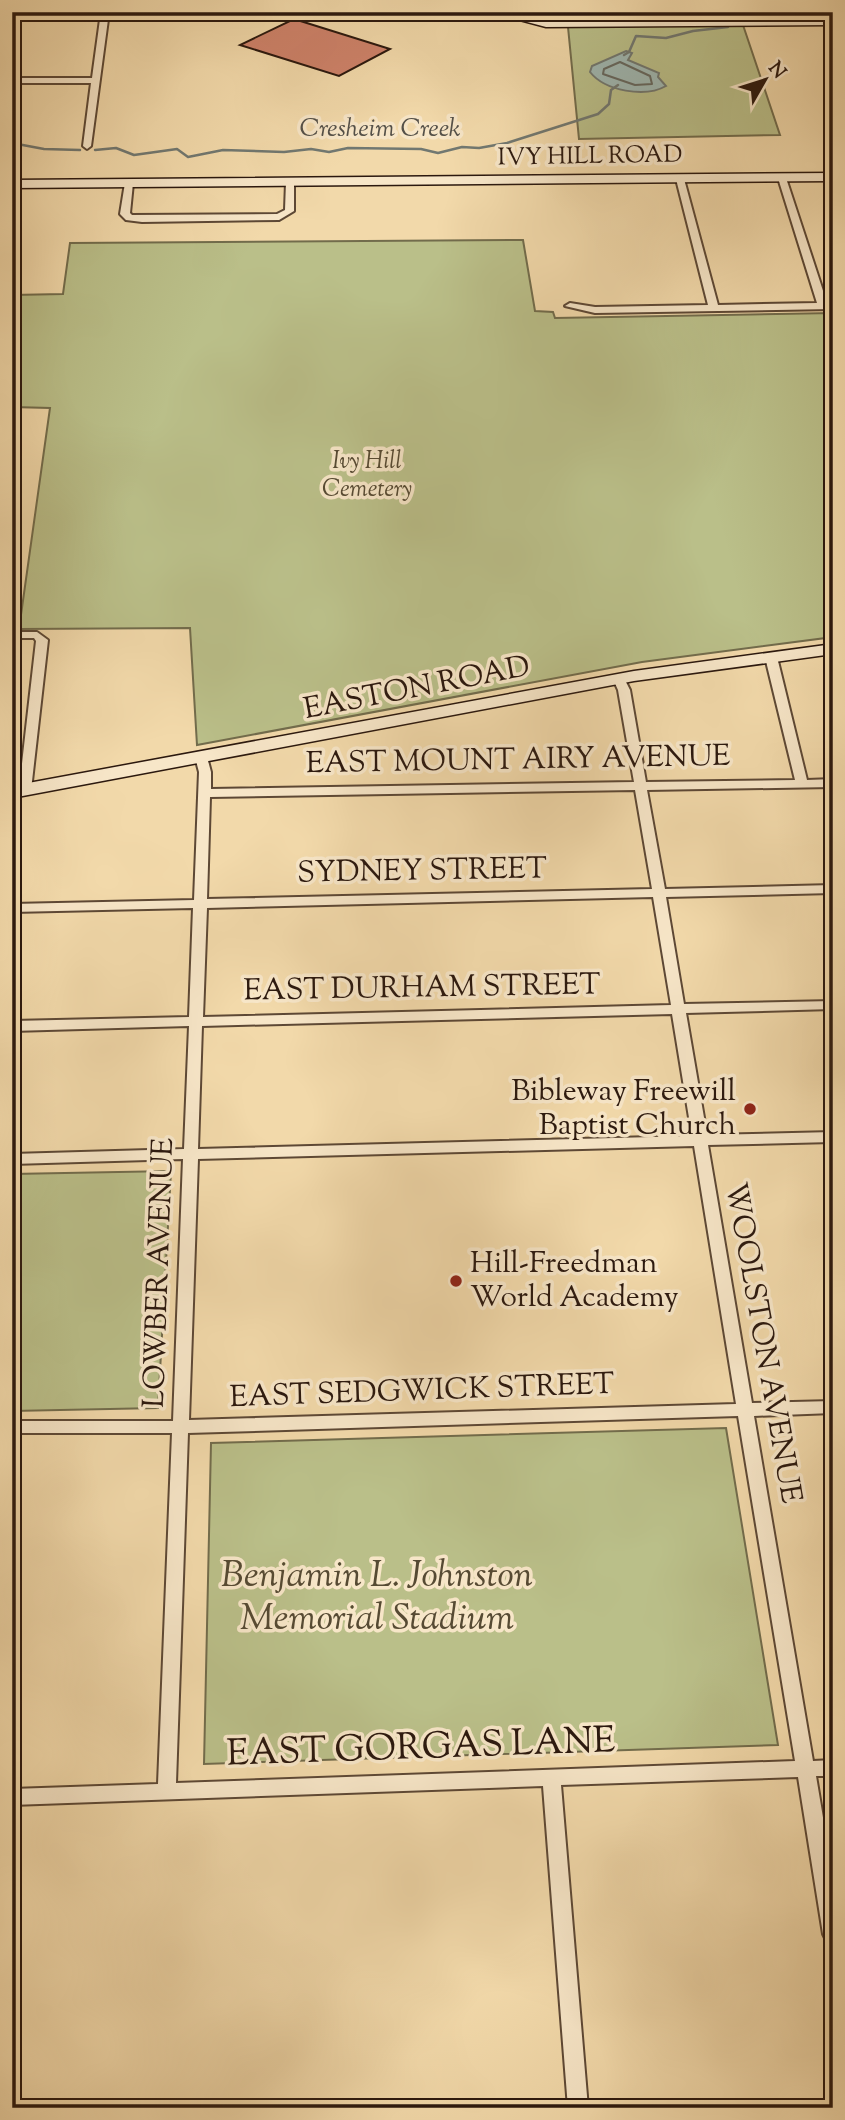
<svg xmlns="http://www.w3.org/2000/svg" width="845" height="2120" font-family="'Sorts Mill Goudy',serif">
<rect width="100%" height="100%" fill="#f2d9aa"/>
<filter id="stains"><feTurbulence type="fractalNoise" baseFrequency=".00286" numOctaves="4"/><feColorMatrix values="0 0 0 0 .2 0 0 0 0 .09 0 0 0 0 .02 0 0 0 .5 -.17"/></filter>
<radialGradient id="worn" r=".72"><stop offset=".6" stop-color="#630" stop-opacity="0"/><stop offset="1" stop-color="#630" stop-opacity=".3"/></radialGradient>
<g fill="#babf89" stroke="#726c4c" stroke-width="2">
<path d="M 743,25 L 780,135 L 579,139 L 568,27 Z"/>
<path d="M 523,240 L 535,311 L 553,312 L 555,318 L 833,313 L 833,637 L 642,662 L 197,745 L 190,628 L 19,629 L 50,408 L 12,407 L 12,295 L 63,294 L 70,243 Z"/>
<path d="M 171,1171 L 158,1408 L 12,1411 L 12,1174 Z"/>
<path d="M 726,1428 L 778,1745 L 204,1764 L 211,1443 Z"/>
</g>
<path fill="#9fb8b3" stroke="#717871" stroke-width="2" d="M 626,51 L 632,53 L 628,60 L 659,73 L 658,77 L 666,86 C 645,98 605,91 590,72 L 592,66 Z"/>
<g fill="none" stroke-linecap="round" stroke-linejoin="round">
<path stroke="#656860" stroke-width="2" d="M 620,62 L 650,76 L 652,84 L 635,85 L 603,74 L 604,69 Z"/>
<g stroke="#717871" stroke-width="2.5">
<path d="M 624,55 L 629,52 L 636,36 L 666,38 L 693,31 L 728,27"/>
<path d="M 12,143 L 44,149 L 80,150"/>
<path d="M 95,150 L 116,148 L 134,155 L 177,149 L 188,157 L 223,150 L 284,152 L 311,149 L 329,152 L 348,148 L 421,149 L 438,153 L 462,147 L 479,148 L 507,143 L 598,114 L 609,104 L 611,90 L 618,85"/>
</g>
</g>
<path fill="#ce826a" stroke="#2b180e" stroke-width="2" d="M 294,19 L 390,49 L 339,76 L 240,45 Z"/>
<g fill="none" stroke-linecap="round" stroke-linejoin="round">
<g stroke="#5d4835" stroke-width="4">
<g id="street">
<path d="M 101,12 L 109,12 L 91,146 L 87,149 L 83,146 L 91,83 L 12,83 L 12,78 L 92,78 Z"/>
<path d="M 782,175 L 786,178 L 827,303 L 833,303 L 833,309 L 595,313 L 565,306 L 570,303 L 595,307 L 708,305 L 676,179 L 680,176 L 684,179 L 718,305 L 817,303 L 778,178 Z"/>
<path d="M 290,179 L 294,182 L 294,211 L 279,220 L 142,222 L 126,220 L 120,214 L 125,183 L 129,180 L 133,183 L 130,213 L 132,215 L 277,214 L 285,210 L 286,182 Z"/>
<path d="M 12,632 L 37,632 L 48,640 L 31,790 L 25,794 L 19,790 L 36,641 L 34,638 L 12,638 Z"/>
<path d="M 771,654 L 777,657 L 807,780 L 833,779 L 833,787 L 647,790 L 665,889 L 833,885 L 833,893 L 666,897 L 684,1004 L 833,1001 L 833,1009 L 686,1013 L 707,1135 L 833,1132 L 833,1142 L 708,1145 L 752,1403 L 833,1401 L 833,1413 L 754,1416 L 813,1761 L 833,1760 L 833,1776 L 816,1776 L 833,1877 L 833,1943 L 826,1940 L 823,1934 L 798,1777 L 561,1785 L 588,2108 L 568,2108 L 543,1786 L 12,1805 L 12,1789 L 158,1784 L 172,1433 L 12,1433 L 12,1421 L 173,1421 L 183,1159 L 12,1164 L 12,1154 L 184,1149 L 189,1026 L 12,1031 L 12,1021 L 189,1017 L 193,908 L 12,912 L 12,904 L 194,900 L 199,772 L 195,757 L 201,753 L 207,757 L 211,772 L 211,789 L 634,782 L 618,690 L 613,679 L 619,675 L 623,676 L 630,690 L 646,782 L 795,780 L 765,657 ZM 635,790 L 652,889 L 207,899 L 210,797 ZM 653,897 L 671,1005 L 203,1017 L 207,908 ZM 672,1014 L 692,1136 L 198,1149 L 202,1026 ZM 694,1146 L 736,1404 L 189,1420 L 198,1159 ZM 738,1416 L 795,1761 L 176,1783 L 188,1433 Z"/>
</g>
</g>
<g stroke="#2b180e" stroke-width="3">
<g id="secondary">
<path d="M 489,12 L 513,12 L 546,19 L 833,17 L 833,25 L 546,27 Z"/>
<path d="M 833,173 L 833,181 L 12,188 L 12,180 Z"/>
<path d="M 833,644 L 833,654 L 634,681 L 12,798 L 12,786 L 634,671 Z"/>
</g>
</g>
<use href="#street" fill="#f7e6c8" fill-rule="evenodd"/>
<use href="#secondary" fill="#f7e6c8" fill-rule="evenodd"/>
</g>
<g fill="#8f2418" stroke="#f7e6c8" stroke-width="2.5">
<circle cx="750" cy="1109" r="7"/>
<circle cx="456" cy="1281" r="7"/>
</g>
<g text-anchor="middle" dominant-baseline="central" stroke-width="7" stroke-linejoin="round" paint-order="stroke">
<g font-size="24" fill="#2b180e" stroke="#f7e6c8">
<text transform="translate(590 157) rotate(-1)">IVY HILL ROAD</text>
</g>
<g font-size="24" font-style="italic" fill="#564a33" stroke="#f7e6c8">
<text x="367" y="462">Ivy Hill<tspan x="367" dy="28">Cemetery</tspan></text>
</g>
<g font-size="26" font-style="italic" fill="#545048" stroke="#f7e6c8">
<text x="380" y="129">Cresheim Creek</text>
</g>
<g font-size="30" fill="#2b180e" stroke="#f7e6c8">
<text transform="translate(417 689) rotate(-11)">EASTON ROAD</text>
<text transform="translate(518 761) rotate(-1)">EAST MOUNT AIRY AVENUE</text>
<text transform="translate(422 872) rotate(-1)">SYDNEY STREET</text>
<text transform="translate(422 989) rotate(-1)">EAST DURHAM STREET</text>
<text transform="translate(160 1273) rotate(-88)">LOWBER AVENUE</text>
<text transform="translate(762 1343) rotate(80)">WOOLSTON AVENUE</text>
<text transform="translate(422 1392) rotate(-2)">EAST SEDGWICK STREET</text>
</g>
<g font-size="30" fill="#2b180e" stroke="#f7e6c8" text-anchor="end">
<text x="736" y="1092">Bibleway Freewill<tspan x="736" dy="34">Baptist Church</tspan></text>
<text x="470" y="1264" text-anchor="start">Hill-Freedman<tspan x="470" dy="34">World Academy</tspan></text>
</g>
<g font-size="37" font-style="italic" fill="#564a33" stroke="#f7e6c8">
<text x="377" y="1577">Benjamin L. Johnston<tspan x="377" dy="43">Memorial Stadium</tspan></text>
</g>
<g font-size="37" fill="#2b180e" stroke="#f7e6c8">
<text transform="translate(421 1749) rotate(-2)">EAST GORGAS LANE</text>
</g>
</g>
<rect width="845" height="2120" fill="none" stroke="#f2d9aa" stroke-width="42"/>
<rect x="14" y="14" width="817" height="2092" fill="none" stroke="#2b180e" stroke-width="3.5"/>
<rect x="21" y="21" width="803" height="2078" fill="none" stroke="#2b180e" stroke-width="2"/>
<g transform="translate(765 80) rotate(51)" stroke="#f7e6c8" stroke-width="5" paint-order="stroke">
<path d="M0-5L12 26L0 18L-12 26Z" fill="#2b180e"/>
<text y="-10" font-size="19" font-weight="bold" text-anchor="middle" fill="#2b180e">N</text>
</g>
<rect width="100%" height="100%" filter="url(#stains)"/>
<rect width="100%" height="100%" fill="url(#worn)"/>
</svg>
